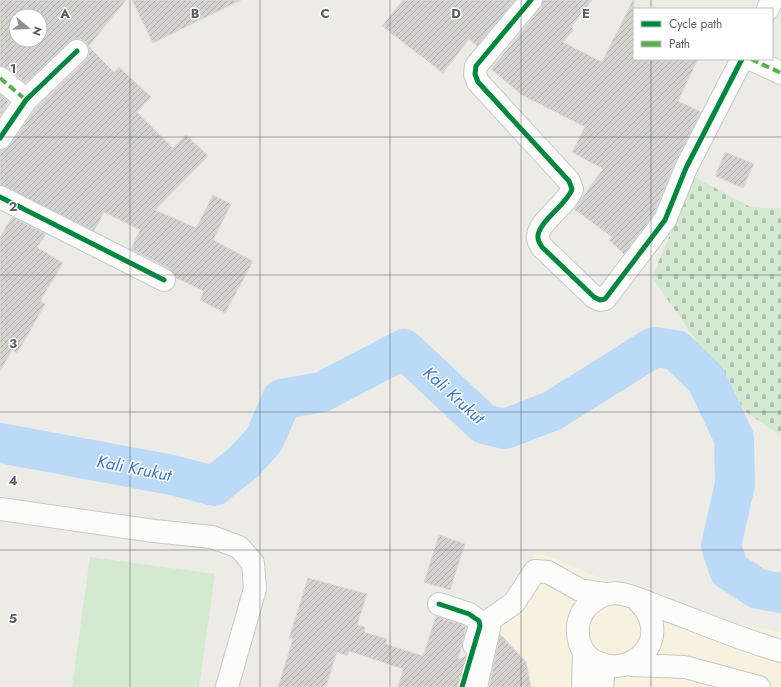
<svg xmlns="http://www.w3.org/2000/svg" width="781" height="687" font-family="Jost,sans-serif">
<defs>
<pattern id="cemetery-stones" width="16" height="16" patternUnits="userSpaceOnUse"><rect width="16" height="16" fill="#d3ead1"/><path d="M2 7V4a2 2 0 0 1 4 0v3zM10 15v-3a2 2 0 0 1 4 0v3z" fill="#aec1ad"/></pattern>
<pattern id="building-hatch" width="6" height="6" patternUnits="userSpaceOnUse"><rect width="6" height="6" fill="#d3d2cf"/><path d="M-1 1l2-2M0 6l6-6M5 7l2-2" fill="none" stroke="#aeaeac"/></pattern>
</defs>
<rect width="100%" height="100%" fill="#ecebe6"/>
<path fill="#f6f2df" d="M 537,551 L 682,613 L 781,632 L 781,687 L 471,687 L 505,598 Z"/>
<path fill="url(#cemetery-stones)" d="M 695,177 L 750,207 L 781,209 L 781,436 L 746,412 L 652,277 Z"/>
<path fill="#d3ead1" d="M 90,557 L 215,574 L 199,687 L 72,687 Z"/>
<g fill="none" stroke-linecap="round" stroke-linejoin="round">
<path stroke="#badaf8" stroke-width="40" d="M 0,443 L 172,475 L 214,486 L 244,462 L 264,440 L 282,399 L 322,392 L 404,349 L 484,424 L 505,429 L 552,411 L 654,347 L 676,350 L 706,379 L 734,438 L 735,484 L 721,546 L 729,570 L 758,589 L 781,593"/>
</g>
<g fill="url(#building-hatch)" stroke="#dcdad5" fill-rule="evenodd">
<path d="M 0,0 L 126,0 L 88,47 L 86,42 L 80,39 L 74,39 L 69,42 L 25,83 L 8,68 L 0,66 ZM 16,16 L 40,16 L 40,40 L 16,40 Z"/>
<path d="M 132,0 L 241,0 L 153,43 Z"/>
<path d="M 403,0 L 515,0 L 477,46 L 469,39 L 443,73 L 382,26 Z"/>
<path d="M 543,0 L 592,0 L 571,27 L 574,29 L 563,42 L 602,62 L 633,0 L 634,0 L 634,59 L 698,59 L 678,101 L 701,112 L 675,162 L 654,214 L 624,254 L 609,240 L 612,237 L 574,209 L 603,169 L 572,152 L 585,127 L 522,95 L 491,69 L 541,8 Z"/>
<path d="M 89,47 L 114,72 L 119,67 L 151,97 L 137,112 L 173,148 L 186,135 L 208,156 L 155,210 L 196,228 L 213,195 L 231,204 L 213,240 L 253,261 L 225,313 L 200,300 L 204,291 L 176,278 L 170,269 L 131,249 L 140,230 L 104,212 L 94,231 L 0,185 L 0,150 L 6,149 L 10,145 L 36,108 L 86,60 L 89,54 Z"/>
<path d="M 0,94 L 9,102 L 0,116 Z"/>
<path d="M 725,152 L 754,164 L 743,188 L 715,176 Z"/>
<path d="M 12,217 L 46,234 L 37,247 L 63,263 L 40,301 L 45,304 L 30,331 L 17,353 L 12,350 L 0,371 L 0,237 Z"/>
<path d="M 439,535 L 465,544 L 450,590 L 424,582 Z"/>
<path d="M 308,578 L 367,594 L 357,625 L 365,627 L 364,632 L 387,639 L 386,644 L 423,656 L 436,616 L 463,625 L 466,627 L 458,660 L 467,655 L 470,657 L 464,687 L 398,687 L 403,669 L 349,651 L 347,656 L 337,652 L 326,687 L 278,687 L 293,639 L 289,638 Z"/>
<path d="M 500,634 L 526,662 L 531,687 L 489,687 Z"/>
</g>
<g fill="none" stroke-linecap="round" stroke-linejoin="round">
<g stroke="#c8c8c7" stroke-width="24">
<g id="minor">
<path d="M 531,0 L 476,66 L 475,74 L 478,82 L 569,181 L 572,189 C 567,205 536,223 538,238 C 538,241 540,244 542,247 L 594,297 L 600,300 L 605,299 L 665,220 L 686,168 L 742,59"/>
<path d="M 768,9 L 772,0"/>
<path d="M 751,59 L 781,73"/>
<path d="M 0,78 L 26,100"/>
<path d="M 0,138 L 26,100 L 77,51"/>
<path d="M 0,197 L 164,280"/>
<path d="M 0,509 L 154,531 L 212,537 L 239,547 L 253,563 L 255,589 L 227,687"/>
<path d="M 635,598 C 680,637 628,687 588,657 C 580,649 577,637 578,626 C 580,606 602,590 622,594 C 637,597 652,605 667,610 C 705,624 742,640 781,651"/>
<path d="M 439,604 L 469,614 L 479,621 L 480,626 L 474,645"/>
<path d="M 632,665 L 685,667 L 759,687"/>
<path d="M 476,687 L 491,619 L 514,603 L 535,571 L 548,572 L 580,590 L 606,594"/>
<path d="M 583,687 L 584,653"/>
<path d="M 602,687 L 604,667"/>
</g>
</g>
<use href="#minor" stroke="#fcfcfb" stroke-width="22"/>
<g stroke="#58b04a" stroke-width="4" stroke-dasharray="8 4" stroke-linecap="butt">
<path d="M 751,59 L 781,73"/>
<path d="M 0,78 L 26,100"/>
</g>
<g stroke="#fff" stroke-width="8">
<g id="cycleway">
<path d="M 531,0 L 476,66 L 475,74 L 478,82 L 569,181 L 572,189 C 567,205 536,223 538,238 C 538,241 540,244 542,247 L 594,297 L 600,300 L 605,299 L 665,220 L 686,168 L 742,59"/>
<path d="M 0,138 L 26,100 L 77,51"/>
<path d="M 0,197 L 164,280"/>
<path d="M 439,604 L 469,614 L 479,621 L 480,626 L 462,687"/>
</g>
</g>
<use href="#cycleway" stroke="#00873e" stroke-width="5"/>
</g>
<path fill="none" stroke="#5b5f65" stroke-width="1" stroke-opacity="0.55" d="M 130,0 L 130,687M 260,0 L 260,687M 390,0 L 390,687M 521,0 L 521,687M 651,0 L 651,9M 651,59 L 651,687M 0,137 L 781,137M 0,275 L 781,275M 0,412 L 781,412M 0,550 L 781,550"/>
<g text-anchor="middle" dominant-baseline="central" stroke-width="3" stroke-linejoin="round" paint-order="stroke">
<g font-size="17" font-style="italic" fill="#3b77c2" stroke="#fff">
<text transform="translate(454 395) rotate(42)">Kali Krukut</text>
<text transform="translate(134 468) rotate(11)">Kali Krukut</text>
</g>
</g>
<g font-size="13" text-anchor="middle" font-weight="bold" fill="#5b5f65" stroke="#fff" stroke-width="3" stroke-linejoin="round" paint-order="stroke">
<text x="65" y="18">A</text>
<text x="195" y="18">B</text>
<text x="325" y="18">C</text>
<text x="456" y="18">D</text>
<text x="586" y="18">E</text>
<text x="13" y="73">1</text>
<text x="13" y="211">2</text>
<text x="13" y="348">3</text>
<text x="13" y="485">4</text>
<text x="13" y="623">5</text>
</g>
<rect x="633" y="8" width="140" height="52" fill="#ffffff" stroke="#bdbfc1"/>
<rect x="641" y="21" width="20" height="6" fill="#00873e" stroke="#bdbfc1"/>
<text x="669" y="28" font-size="12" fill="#5b5f65">Cycle path</text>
<rect x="641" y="41" width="20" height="6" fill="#58b04a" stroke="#bdbfc1"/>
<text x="669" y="48" font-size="12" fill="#5b5f65">Path</text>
<g transform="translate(28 28) rotate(109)"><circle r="19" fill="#ffffff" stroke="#bdbfc1"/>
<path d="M0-3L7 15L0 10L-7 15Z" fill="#8e9092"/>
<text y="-6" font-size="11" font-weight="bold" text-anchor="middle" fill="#5b5f65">N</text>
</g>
</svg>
